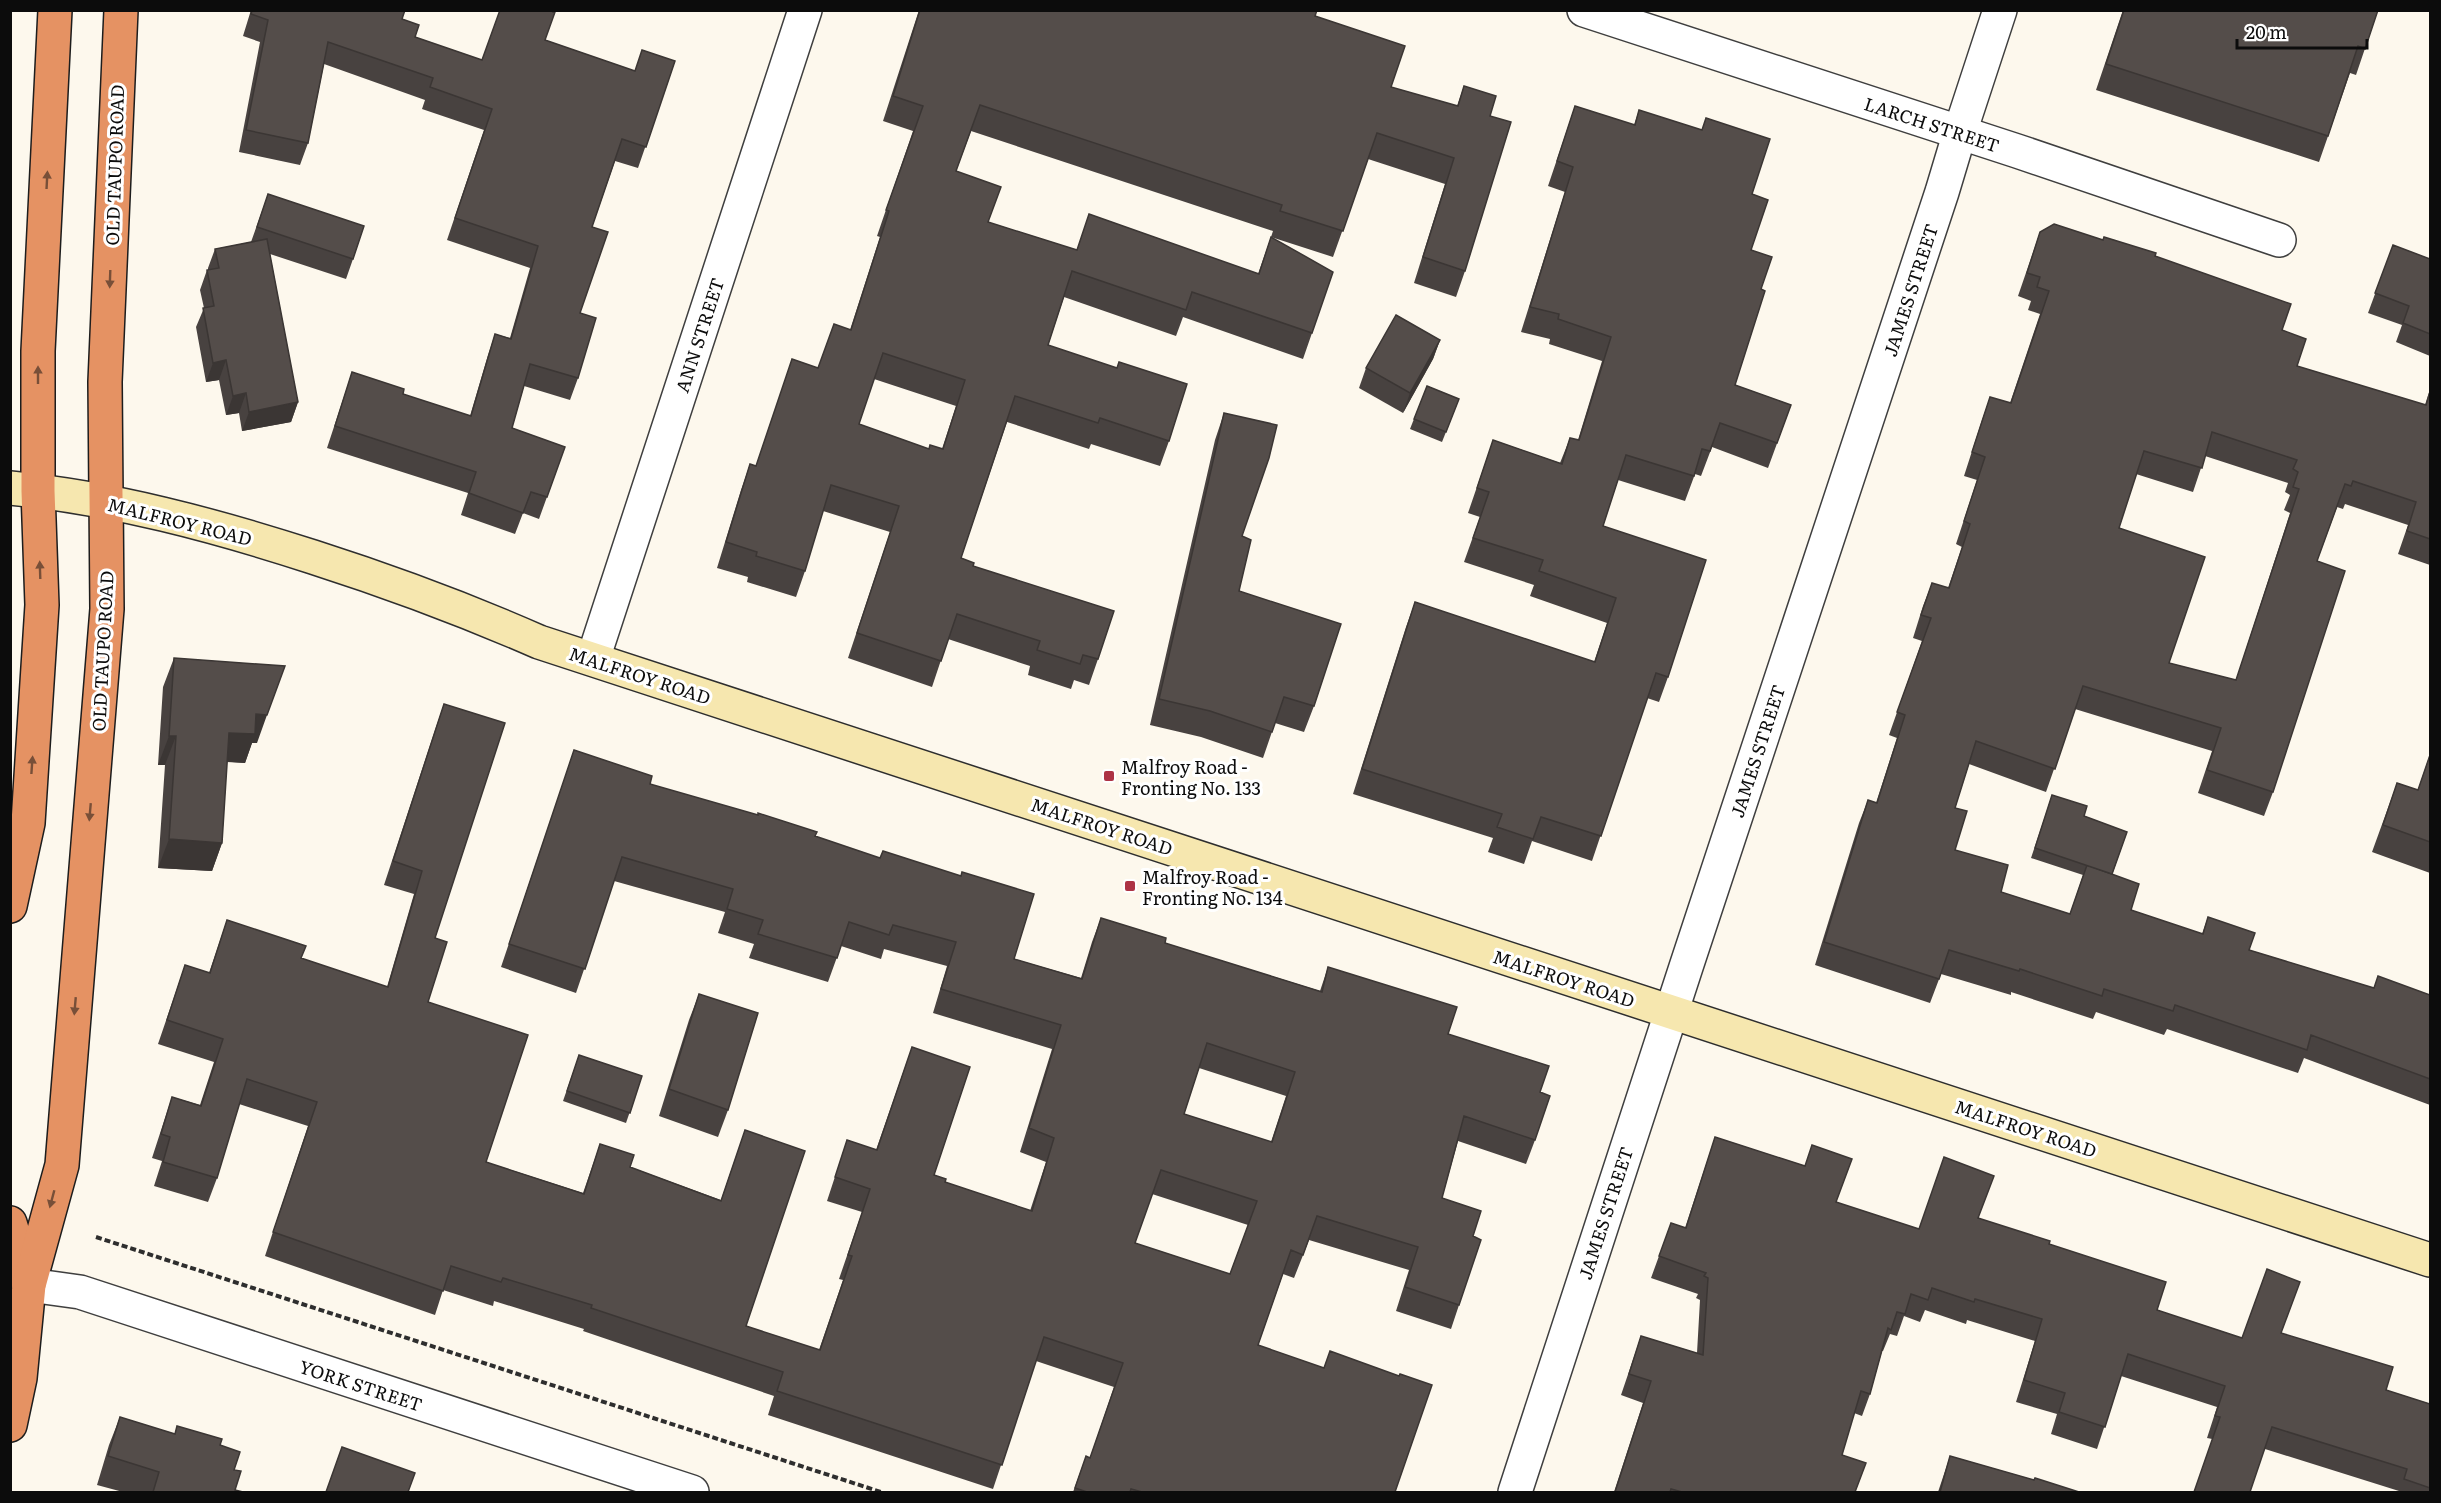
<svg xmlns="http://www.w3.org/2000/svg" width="2441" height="1503" font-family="Literata,serif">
<rect width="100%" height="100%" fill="#fdf8ed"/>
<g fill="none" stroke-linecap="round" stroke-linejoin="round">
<g stroke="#3f3f3f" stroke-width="36">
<g id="street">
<path d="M 1584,10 L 2017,151 L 2279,240"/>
<path d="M 593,659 L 805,10"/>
<path d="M 29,1285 L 80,1292 L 692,1492"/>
<path d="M 1515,1492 L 1686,967 L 1942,192 L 1960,132 L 2000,10"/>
</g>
</g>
<g stroke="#2e2e2e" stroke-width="36">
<path id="secondary" d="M 10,488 C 114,498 214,525 313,557 C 391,582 464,609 539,642 L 2430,1260"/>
</g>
<g stroke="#1d1d1d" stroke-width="36">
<g id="highway">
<path d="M 10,906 L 28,823 L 42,605 L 38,491 L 38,351 L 55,10"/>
<path d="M 10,1223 L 29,1285"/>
<path d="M 10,1425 L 20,1378 L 29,1285 L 62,1165 L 107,609 L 105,382 L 121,10"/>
</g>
</g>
<path stroke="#2e2e2e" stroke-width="4" stroke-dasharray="6 3" stroke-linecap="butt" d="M 96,1237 L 881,1492"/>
<use href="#street" stroke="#fff" stroke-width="33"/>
<use href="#secondary" stroke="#f6e7af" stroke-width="33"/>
<use href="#highway" stroke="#e59263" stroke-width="33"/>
</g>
<g fill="#484240" fill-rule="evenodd">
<path d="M 251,10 L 405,10 L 402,19 L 415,37 L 482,60 L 545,40 L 635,71 L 675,61 L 638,168 L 615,161 L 592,227 L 580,313 L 578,378 L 570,400 L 524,386 L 512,428 L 565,447 L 539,519 L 523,513 L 515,534 L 461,515 L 468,493 L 327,448 L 352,372 L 403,394 L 470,416 L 488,355 L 495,334 L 510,338 L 530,268 L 447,240 L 484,130 L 422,109 L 425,100 L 324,64 L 308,143 L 300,165 L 239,152 L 260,42 L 243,36 Z"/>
<path d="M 919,10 L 1317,10 L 1315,16 L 1391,87 L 1457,106 L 1464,86 L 1490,116 L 1465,271 L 1456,297 L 1414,283 L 1445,184 L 1368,159 L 1333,257 L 1271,237 L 1273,231 L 971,131 L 956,171 L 988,222 L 1077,250 L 1089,214 L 1258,274 L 1271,237 L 1312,333 L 1303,359 L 1183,317 L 1176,336 L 1064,297 L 1048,345 L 1169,441 L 1160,466 L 1091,444 L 1089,449 L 1007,422 L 961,558 L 973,566 L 1098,659 L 1089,685 L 1074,680 L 1071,689 L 1028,675 L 1030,666 L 948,639 L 932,687 L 848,658 L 890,532 L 823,511 L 805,571 L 796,597 L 747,582 L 748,577 L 717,568 L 741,490 L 750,464 L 756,466 L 792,359 L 818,368 L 850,330 L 880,237 L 877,236 L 913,131 L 883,121 ZM 874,379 L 956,406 L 942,449 L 929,449 L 859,424 Z"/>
<path d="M 2123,10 L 2378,10 L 2356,75 L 2350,73 L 2319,162 L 2096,90 Z"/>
<path d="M 1575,106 L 1634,125 L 1639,110 L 1752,194 L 1751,250 L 1761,289 L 1735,385 L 1791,405 L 1768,468 L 1712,447 L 1701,476 L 1695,474 L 1685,501 L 1618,480 L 1603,526 L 1668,677 L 1659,702 L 1647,698 L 1592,861 L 1532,841 L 1524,864 L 1488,852 L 1493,838 L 1353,794 L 1406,627 L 1415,602 L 1594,662 L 1607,623 L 1530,596 L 1534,585 L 1464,562 L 1480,517 L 1468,513 L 1493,440 L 1560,463 L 1570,438 L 1578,440 L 1602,361 L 1549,344 L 1550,339 L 1521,332 L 1565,192 L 1548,186 Z"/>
<path d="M 268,194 L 353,259 L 346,279 L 270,254 L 298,402 L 291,422 L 242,431 L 239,413 L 226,415 L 219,380 L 206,382 L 196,327 L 204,308 L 200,290 L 207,270 L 208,270 L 208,268 L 215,249 L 251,242 Z"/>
<path d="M 2040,232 L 2155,256 L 2282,330 L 2297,366 L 2425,405 L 2430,389 L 2430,565 L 2398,554 L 2408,525 L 2345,504 L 2343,509 L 2337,507 L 2317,561 L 2273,792 L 2264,816 L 2198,793 L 2212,751 L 2075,709 L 2046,792 L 1969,764 L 1955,808 L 1955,850 L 2001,892 L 2070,914 L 2083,875 L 2031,858 L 2052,795 L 2084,816 L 2127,832 L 2112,875 L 2131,910 L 2202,934 L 2208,917 L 2249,950 L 2374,988 L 2430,995 L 2430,1105 L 2304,1058 L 2298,1073 L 2167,1029 L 2164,1035 L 2096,1012 L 2093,1019 L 2011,992 L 2011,995 L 1941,974 L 1930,1003 L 1815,965 L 1859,823 L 1868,800 L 1876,803 L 1897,738 L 1889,735 L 1922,641 L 1913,638 L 1923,606 L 1932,583 L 1948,588 L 1962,547 L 1956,544 L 1977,480 L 1964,476 L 1982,420 L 1990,397 L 2010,403 L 2040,314 L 2028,310 L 2031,301 L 2018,296 ZM 2205,456 L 2288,483 L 2285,492 L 2290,495 L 2284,510 L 2290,513 L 2236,680 L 2169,663 L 2119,528 L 2136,474 L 2193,492 Z"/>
<path d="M 2393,245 L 2430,259 L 2430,356 L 2396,342 L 2402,325 L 2368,313 Z"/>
<path d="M 1440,340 L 1433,359 L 1403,413 L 1359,388 L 1366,368 Z"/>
<path d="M 1427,386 L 1459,399 L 1442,442 L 1410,429 Z"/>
<path d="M 1224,413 L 1242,536 L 1239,591 L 1314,706 L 1304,732 L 1275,723 L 1263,758 L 1201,737 L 1150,725 L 1215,440 Z"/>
<path d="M 174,658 L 257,743 L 252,743 L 245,763 L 227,762 L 222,843 L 212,871 L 158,868 L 165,765 L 158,765 L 163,687 Z"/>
<path d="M 444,704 L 435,938 L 428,1002 L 486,1162 L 583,1193 L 600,1144 L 630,1167 L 721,1200 L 745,1130 L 746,1326 L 819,1350 L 843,1280 L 839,1279 L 862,1212 L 827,1201 L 847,1140 L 876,1150 L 912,1047 L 934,1175 L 945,1182 L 1030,1211 L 1046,1162 L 1020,1152 L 1052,1049 L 933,1013 L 947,966 L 884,949 L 881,959 L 841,946 L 828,982 L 749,958 L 754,944 L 718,933 L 725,912 L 614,881 L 576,993 L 501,967 L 574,750 L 650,784 L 815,836 L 1014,959 L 1081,978 L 1092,942 L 1101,918 L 1165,943 L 1320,991 L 1328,967 L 1448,1034 L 1540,1092 L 1535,1140 L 1526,1164 L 1458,1141 L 1442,1198 L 1473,1236 L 1459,1305 L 1451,1329 L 1396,1311 L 1409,1270 L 1309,1240 L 1294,1278 L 1283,1274 L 1258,1345 L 1395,1492 L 1073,1492 L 1086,1456 L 1090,1458 L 1114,1387 L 1036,1361 L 993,1489 L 768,1415 L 774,1396 L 583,1331 L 584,1329 L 494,1301 L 493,1306 L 443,1290 L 435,1315 L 265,1256 L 308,1126 L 239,1104 L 217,1178 L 208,1202 L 154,1186 L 162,1161 L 152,1158 L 164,1121 L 172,1097 L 200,1105 L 214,1062 L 158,1044 L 185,965 L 209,973 L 227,920 L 301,958 L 387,987 L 414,894 L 384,885 L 436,727 ZM 1199,1068 L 1286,1096 L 1271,1142 L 1184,1114 ZM 1152,1194 L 1248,1225 L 1230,1274 L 1135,1243 Z"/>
<path d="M 2430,754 L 2430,873 L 2372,852 L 2397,783 L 2418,790 Z"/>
<path d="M 699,994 L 728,1110 L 718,1137 L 659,1116 L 689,1020 Z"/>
<path d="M 579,1055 L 642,1076 L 626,1123 L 563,1101 Z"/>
<path d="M 1715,1137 L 1805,1166 L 1836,1202 L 1918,1229 L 1978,1218 L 2049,1244 L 2157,1310 L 2242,1338 L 2281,1334 L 2386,1390 L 2430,1404 L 2430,1492 L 2399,1492 L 2399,1491 L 2265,1449 L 2207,1438 L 2217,1407 L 2121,1376 L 2097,1449 L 2051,1434 L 2057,1414 L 2016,1402 L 2035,1341 L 1967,1320 L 1966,1324 L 1925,1310 L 1920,1322 L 1904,1316 L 1897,1336 L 1890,1334 L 1883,1351 L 1882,1351 L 1870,1394 L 1862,1416 L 1854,1413 L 1842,1455 L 1855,1492 L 1614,1492 L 1643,1403 L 1621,1395 L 1641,1336 L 1697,1353 L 1700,1300 L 1696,1298 L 1698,1294 L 1651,1278 L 1671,1223 L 1685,1228 Z"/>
<path d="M 120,1417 L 175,1434 L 220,1445 L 234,1470 L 235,1490 L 243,1492 L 123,1492 L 97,1485 L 109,1445 Z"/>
<path d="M 1950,1456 L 2034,1480 L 2079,1492 L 1938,1492 Z"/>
</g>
<g fill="#3b3634">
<path d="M 1440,340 L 1433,359 L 1403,413 L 1410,393 Z"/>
<path d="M 226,360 L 219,380 L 206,382 L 213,363 Z"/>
<path d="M 246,393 L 239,413 L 226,415 L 233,396 Z"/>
<path d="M 298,402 L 291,422 L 242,431 L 249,412 Z"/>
<path d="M 256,714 L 267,715 L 257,743 L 252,743 L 245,763 L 219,761 L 229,733 Z"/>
<path d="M 169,736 L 176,736 L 165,765 L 158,765 Z"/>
<path d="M 169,839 L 222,843 L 212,871 L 158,868 Z"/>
</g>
<g fill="#544d4a" stroke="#3b3634" stroke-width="1.5" fill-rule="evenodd">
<path d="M 252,10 L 405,10 L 402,19 L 419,25 L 415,37 L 482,60 L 500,10 L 553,10 L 553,12 L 555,12 L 545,40 L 635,71 L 642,50 L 675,61 L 646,147 L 622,139 L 592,227 L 608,232 L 580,313 L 596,318 L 578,378 L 530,364 L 512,428 L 565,447 L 547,497 L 531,492 L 523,513 L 469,493 L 476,472 L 335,426 L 352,372 L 404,389 L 403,394 L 471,416 L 495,334 L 511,339 L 538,246 L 455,218 L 492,109 L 430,87 L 433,78 L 328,42 L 308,143 L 246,130 L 268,20 L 251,14 Z"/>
<path d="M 920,10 L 1317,10 L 1315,16 L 1405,46 L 1391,87 L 1458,106 L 1464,86 L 1496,96 L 1490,116 L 1511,122 L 1465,271 L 1423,257 L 1454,158 L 1377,133 L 1343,231 L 1280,211 L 1282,205 L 980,105 L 956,171 L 1001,187 L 988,222 L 1077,250 L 1089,214 L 1259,274 L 1271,237 L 1333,272 L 1312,333 L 1192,292 L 1186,310 L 1072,271 L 1048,345 L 1117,368 L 1119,362 L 1187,384 L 1169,441 L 1100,418 L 1098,423 L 1015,396 L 961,558 L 974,563 L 973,566 L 1114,611 L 1098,659 L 1083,655 L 1080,664 L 1037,650 L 1040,641 L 957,614 L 941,661 L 857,633 L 899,506 L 831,485 L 805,571 L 756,556 L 757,552 L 726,542 L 750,464 L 756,466 L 792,359 L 818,368 L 834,324 L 851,330 L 889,211 L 886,210 L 923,106 L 893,96 ZM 883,353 L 965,380 L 943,449 L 930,445 L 929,449 L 859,424 Z"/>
<path d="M 2124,10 L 2378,10 L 2365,49 L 2358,46 L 2328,136 L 2106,64 Z"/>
<path d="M 1575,106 L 1635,125 L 1639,110 L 1702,130 L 1706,118 L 1770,139 L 1752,194 L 1768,200 L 1751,250 L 1772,257 L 1761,289 L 1765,291 L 1735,385 L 1791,405 L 1777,443 L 1720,423 L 1710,451 L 1702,449 L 1694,476 L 1626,455 L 1603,526 L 1706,560 L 1668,677 L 1656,673 L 1601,836 L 1541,817 L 1533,839 L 1497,827 L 1502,814 L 1362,769 L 1415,602 L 1595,662 L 1616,598 L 1539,571 L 1543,560 L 1473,538 L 1489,492 L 1477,488 L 1493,440 L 1562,464 L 1570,438 L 1579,440 L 1611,337 L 1558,319 L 1559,314 L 1530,307 L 1573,167 L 1557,161 Z"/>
<path d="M 268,194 L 364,226 L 353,259 L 257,227 Z"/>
<path d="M 2054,224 L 2103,240 L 2104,237 L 2156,253 L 2155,256 L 2291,304 L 2282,330 L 2306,339 L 2297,366 L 2426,405 L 2430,392 L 2430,539 L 2407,531 L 2416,502 L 2353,481 L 2351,486 L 2345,484 L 2317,561 L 2345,571 L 2273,792 L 2207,770 L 2221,728 L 2083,686 L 2055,769 L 1976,741 L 1955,808 L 1967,811 L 1955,850 L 2008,865 L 2001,892 L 2070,914 L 2087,865 L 2139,884 L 2131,910 L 2203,934 L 2208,917 L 2255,933 L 2249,950 L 2374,988 L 2378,976 L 2430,995 L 2430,1079 L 2311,1035 L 2307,1050 L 2175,1005 L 2173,1011 L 2104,989 L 2102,996 L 2020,969 L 2019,971 L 1949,950 L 1939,979 L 1824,942 L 1868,800 L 1877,803 L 1905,715 L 1897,712 L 1931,618 L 1921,615 L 1932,583 L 1949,588 L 1970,524 L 1964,521 L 1985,457 L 1972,452 L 1990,397 L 2011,403 L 2049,291 L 2037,287 L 2040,277 L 2027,273 L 2040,232 ZM 2212,432 L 2297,460 L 2293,469 L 2298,472 L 2293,487 L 2299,489 L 2236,680 L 2169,663 L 2205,557 L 2119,528 L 2144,451 L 2202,468 Z"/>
<path d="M 267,239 L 298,402 L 249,412 L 246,393 L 233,396 L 226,360 L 213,363 L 203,308 L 214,306 L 207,270 L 219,268 L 215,249 Z"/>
<path d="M 2393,245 L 2430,259 L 2430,334 L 2403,323 L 2409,306 L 2375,293 Z"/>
<path d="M 1396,315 L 1440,340 L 1410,393 L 1366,368 Z"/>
<path d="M 1427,386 L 1459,399 L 1446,432 L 1414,419 Z"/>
<path d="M 1224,413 L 1277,425 L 1269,458 L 1242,536 L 1251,540 L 1239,591 L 1341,624 L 1314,706 L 1284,697 L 1272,732 L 1210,711 L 1159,699 Z"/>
<path d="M 174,658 L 285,666 L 267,715 L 256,714 L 255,734 L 229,733 L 222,843 L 169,839 L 176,736 L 169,736 Z"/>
<path d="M 444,704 L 505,723 L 435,938 L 447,942 L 428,1002 L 528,1035 L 486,1162 L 584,1194 L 600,1144 L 634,1155 L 630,1167 L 721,1201 L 745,1130 L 805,1151 L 746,1326 L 820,1350 L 852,1256 L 848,1255 L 870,1189 L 835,1177 L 847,1140 L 877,1150 L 912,1047 L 970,1067 L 934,1175 L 946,1179 L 945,1182 L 1032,1211 L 1054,1138 L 1029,1128 L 1061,1025 L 941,989 L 956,942 L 893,925 L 889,935 L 849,922 L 837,958 L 758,934 L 763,920 L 727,909 L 733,889 L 622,857 L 585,969 L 509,944 L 574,750 L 652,776 L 650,784 L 758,815 L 758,813 L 817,832 L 815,836 L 880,858 L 883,851 L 961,876 L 962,872 L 1034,894 L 1014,959 L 1082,979 L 1101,918 L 1166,938 L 1165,943 L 1322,992 L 1328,967 L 1457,1007 L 1448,1034 L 1549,1066 L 1540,1092 L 1550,1096 L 1535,1140 L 1464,1116 L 1442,1198 L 1481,1211 L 1473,1236 L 1481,1240 L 1459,1305 L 1405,1287 L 1418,1247 L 1317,1216 L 1303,1255 L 1291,1250 L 1258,1345 L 1324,1368 L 1330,1351 L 1399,1376 L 1400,1374 L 1432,1385 L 1395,1492 L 1142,1492 L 1131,1489 L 1130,1492 L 1087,1492 L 1075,1488 L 1086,1456 L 1090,1458 L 1123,1363 L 1044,1337 L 1002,1465 L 777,1391 L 783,1372 L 591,1308 L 592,1305 L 503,1278 L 501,1282 L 451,1266 L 443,1291 L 273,1232 L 317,1102 L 247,1079 L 217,1178 L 163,1162 L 170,1137 L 161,1134 L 172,1097 L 201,1106 L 223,1039 L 167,1020 L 185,965 L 210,973 L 227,920 L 306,946 L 301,958 L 388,987 L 422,871 L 393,861 ZM 1207,1043 L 1295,1072 L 1272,1142 L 1184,1114 ZM 1161,1170 L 1257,1201 L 1230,1274 L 1135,1243 Z"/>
<path d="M 2430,755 L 2430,842 L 2383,825 L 2397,783 L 2418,790 Z"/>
<path d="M 2052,795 L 2087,806 L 2084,816 L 2127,832 L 2112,874 L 2035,848 Z"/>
<path d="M 699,994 L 758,1013 L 728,1110 L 669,1089 Z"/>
<path d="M 579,1055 L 642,1076 L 630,1113 L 567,1091 Z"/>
<path d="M 1715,1137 L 1805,1166 L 1812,1145 L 1852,1159 L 1836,1202 L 1919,1229 L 1944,1157 L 1994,1176 L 1978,1218 L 2050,1241 L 2049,1244 L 2166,1282 L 2157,1310 L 2242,1338 L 2267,1269 L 2300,1282 L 2281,1333 L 2393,1367 L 2386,1390 L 2430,1404 L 2430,1488 L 2404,1479 L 2407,1469 L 2272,1427 L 2250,1492 L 2194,1492 L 2220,1417 L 2215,1416 L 2225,1386 L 2128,1354 L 2105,1427 L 2059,1412 L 2065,1393 L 2024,1380 L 2042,1319 L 1975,1299 L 1974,1302 L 1932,1288 L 1928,1300 L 1911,1294 L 1905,1314 L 1897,1312 L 1891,1330 L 1888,1328 L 1870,1394 L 1861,1391 L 1842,1455 L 1866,1463 L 1855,1492 L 1682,1492 L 1671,1489 L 1670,1492 L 1615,1492 L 1651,1381 L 1629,1374 L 1641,1336 L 1703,1355 L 1708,1278 L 1704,1276 L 1706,1273 L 1659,1256 L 1671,1223 L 1686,1228 Z"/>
<path d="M 120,1417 L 175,1434 L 177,1426 L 222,1439 L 220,1445 L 240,1452 L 234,1470 L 241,1471 L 235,1490 L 243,1492 L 153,1492 L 159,1472 L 108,1456 Z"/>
<path d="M 342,1447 L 415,1473 L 408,1492 L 326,1492 Z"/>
<path d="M 1950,1456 L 2034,1480 L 2035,1478 L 2079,1492 L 1940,1492 Z"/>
</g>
<defs><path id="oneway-solid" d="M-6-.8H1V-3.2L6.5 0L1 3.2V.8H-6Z" transform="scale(1.5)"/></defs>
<g fill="#784f38">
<use href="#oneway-solid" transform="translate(47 180) rotate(-87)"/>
<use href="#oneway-solid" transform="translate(110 279) rotate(92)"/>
<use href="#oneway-solid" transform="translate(38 375) rotate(-90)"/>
<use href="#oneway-solid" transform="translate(40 570) rotate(-92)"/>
<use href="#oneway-solid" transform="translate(32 765) rotate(-86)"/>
<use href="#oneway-solid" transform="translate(90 812) rotate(95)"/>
<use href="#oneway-solid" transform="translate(75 1006) rotate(95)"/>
<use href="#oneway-solid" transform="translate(52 1199) rotate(105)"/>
</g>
<g fill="#ad3345" stroke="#fff" stroke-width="2">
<rect x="1103" y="770" width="12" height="12" rx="3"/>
<rect x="1124" y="880" width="12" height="12" rx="3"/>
</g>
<g text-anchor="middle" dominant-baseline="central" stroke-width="6" stroke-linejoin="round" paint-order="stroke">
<g font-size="18" fill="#0c0c0c" stroke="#fff">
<text transform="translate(1932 124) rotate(18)">LARCH STREET</text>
<text transform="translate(114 165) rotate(-88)">OLD TAUPO ROAD</text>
<text transform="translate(1910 290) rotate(-72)">JAMES STREET</text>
<text transform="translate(699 335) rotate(-72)">ANN STREET</text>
<text transform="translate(180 521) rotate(14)">MALFROY ROAD</text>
<text transform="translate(102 651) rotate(-87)">OLD TAUPO ROAD</text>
<text transform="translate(640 675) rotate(18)">MALFROY ROAD</text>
<text transform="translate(1757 751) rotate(-72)">JAMES STREET</text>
<text transform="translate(1102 826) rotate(18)">MALFROY ROAD</text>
<text transform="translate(1564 978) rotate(18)">MALFROY ROAD</text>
<text transform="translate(2026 1128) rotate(18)">MALFROY ROAD</text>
<text transform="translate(1605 1213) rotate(-72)">JAMES STREET</text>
<text transform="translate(361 1385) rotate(18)">YORK STREET</text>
</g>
<g font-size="18" fill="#0c0c0c" stroke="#fff" text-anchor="start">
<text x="1121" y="766">Malfroy Road -<tspan x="1121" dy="21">Fronting No. 133</tspan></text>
<text x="1142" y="876">Malfroy Road -<tspan x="1142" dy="21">Fronting No. 134</tspan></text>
</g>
</g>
<rect width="2441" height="1503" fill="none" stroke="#0c0c0c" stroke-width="24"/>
<path d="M2237 39v9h130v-9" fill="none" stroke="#0c0c0c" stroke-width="3"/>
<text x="2246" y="39" font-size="18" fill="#0c0c0c" stroke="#ffffff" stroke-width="4.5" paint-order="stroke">20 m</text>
</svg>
